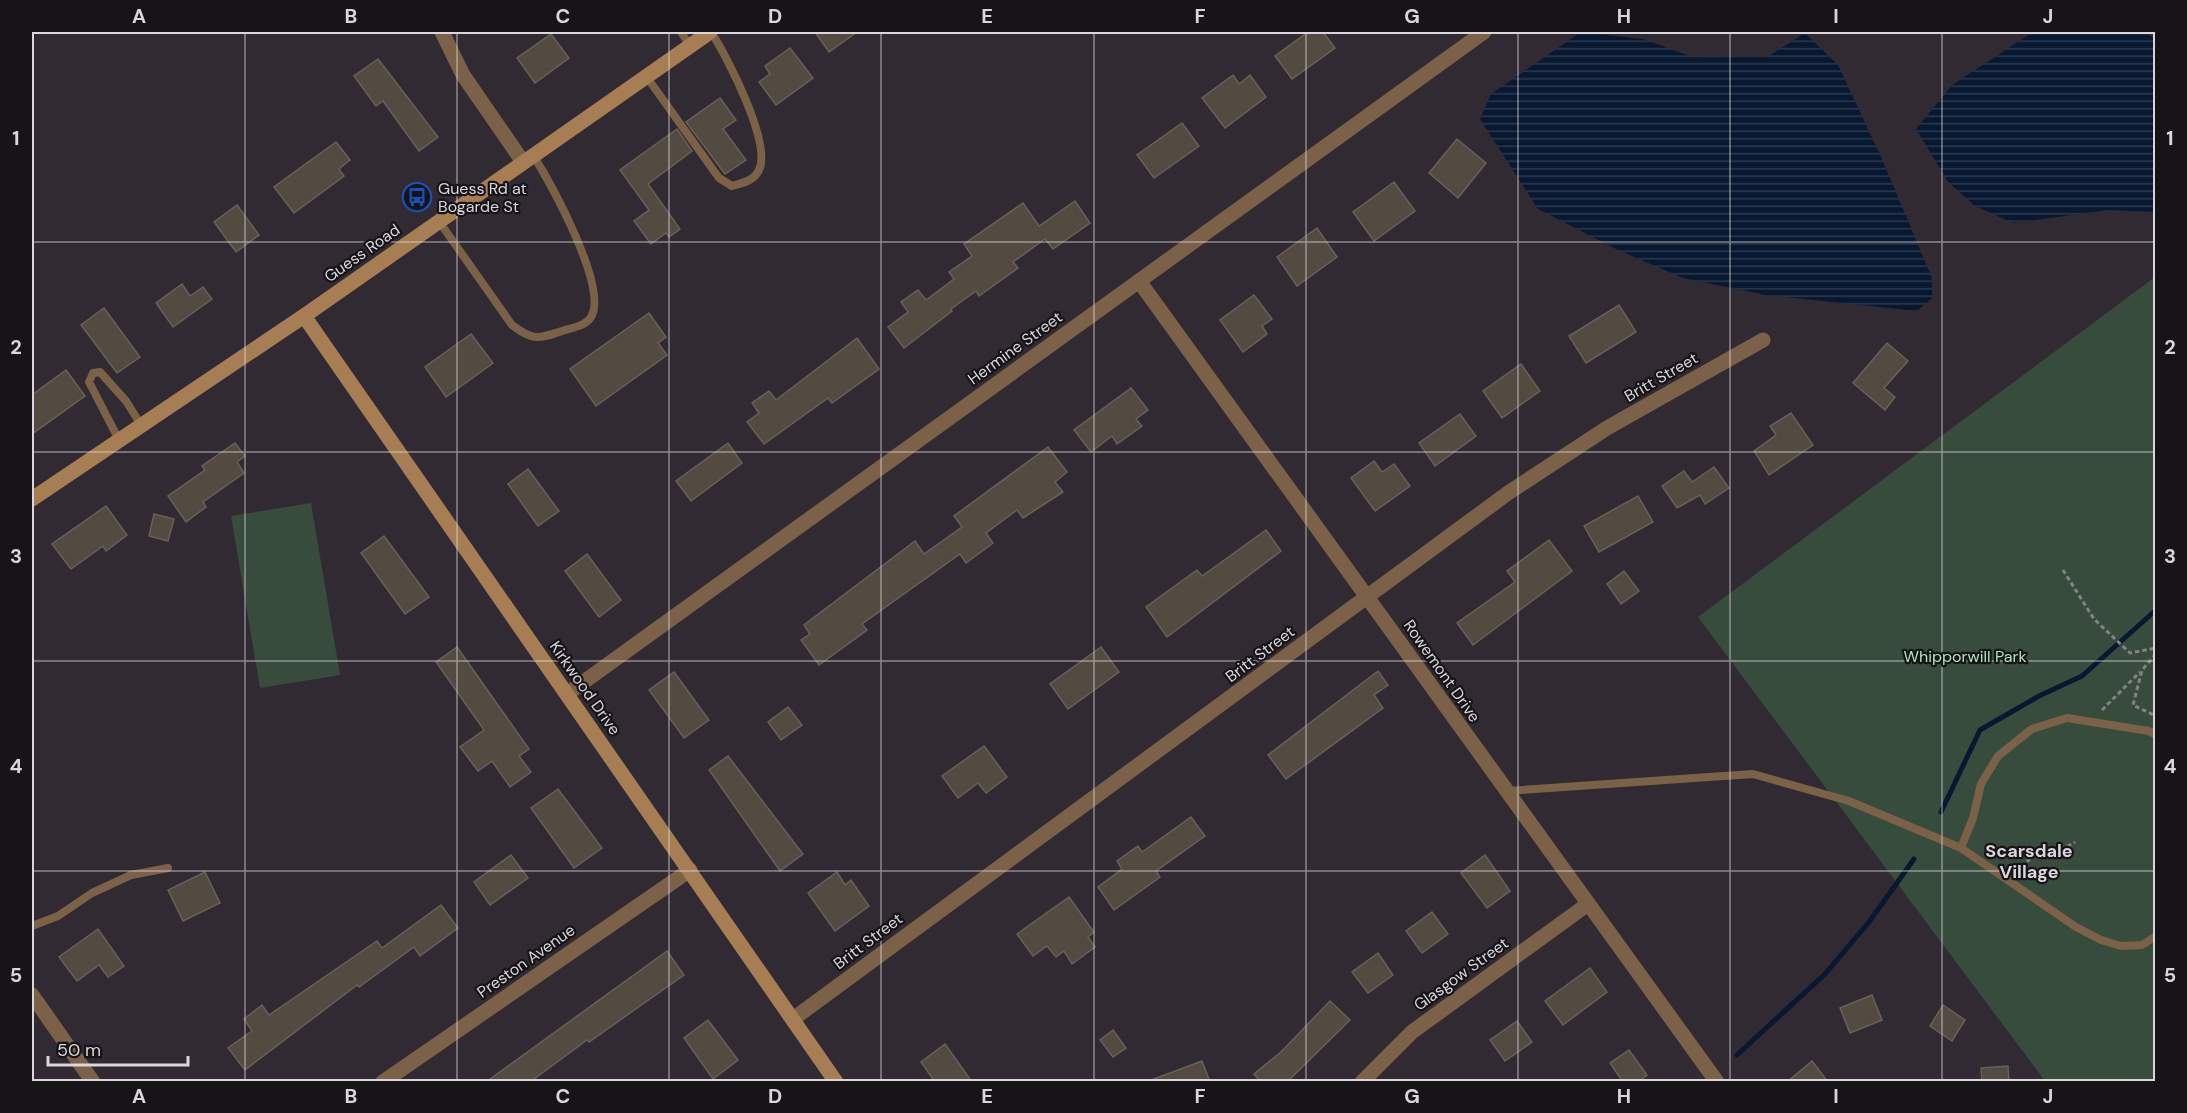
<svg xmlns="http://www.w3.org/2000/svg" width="2187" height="1113" font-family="'DM Sans',sans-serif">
<defs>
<pattern id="water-rules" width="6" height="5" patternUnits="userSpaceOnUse" patternTransform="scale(1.5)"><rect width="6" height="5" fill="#081831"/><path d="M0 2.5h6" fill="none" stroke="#2b394e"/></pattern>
</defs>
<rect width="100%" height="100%" fill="#312a33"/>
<g fill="#384c3e">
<path d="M 2155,277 L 2155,1081 L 2045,1081 L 1698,617 Z"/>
<path d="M 311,503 L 340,675 L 260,688 L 231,516 Z"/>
</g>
<g fill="url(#water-rules)">
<path d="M 1581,32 L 1643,39 L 1690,56 L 1767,57 L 1805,33 L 1838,65 L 1882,159 L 1932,278 L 1932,298 L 1917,311 L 1766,295 L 1683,278 L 1618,250 L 1538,209 L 1480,119 L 1491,94 Z"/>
<path d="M 2033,32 L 2145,32 L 2155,39 L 2155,212 L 2108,210 L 2013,223 L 1975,206 L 1948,182 L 1916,129 L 1952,85 Z"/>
</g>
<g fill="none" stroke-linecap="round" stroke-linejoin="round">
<g stroke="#081831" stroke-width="5">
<path d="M 1941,812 L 1980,730 L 2039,696 L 2082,676 L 2156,610"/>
<path d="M 1737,1055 L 1825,974 L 1869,922 L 1914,859"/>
</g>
</g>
<g fill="#534b42" stroke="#696057" stroke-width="1.5">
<path d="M 815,32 L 857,32 L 829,52 Z"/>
<path d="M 1308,32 L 1323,32 L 1335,48 L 1292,79 L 1275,56 Z"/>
<path d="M 551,34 L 569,58 L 535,83 L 517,58 Z"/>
<path d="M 790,48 L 813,78 L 776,105 L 759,82 L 770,74 L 765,66 Z"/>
<path d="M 378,59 L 438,137 L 419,151 L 383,101 L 376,106 L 354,76 Z"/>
<path d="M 1233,75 L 1239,84 L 1250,75 L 1266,97 L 1225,128 L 1202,98 Z"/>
<path d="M 720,98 L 736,120 L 723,129 L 746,160 L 725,174 L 686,122 Z"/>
<path d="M 1182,123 L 1199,146 L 1154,178 L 1137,155 Z"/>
<path d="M 677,129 L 692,151 L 648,184 L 680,229 L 669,237 L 666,233 L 651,244 L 634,221 L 649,210 L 620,170 Z"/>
<path d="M 1457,139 L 1486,163 L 1458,198 L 1429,173 Z"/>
<path d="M 336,142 L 350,160 L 339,169 L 344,176 L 294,213 L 274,187 Z"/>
<path d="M 1394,182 L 1415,211 L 1374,241 L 1353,212 Z"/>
<path d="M 1075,201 L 1090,223 L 1053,249 L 1045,239 L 1013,262 L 1018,268 L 979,296 L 976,291 L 951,309 L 952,311 L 904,348 L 888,327 L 908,312 L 901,302 L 918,290 L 926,300 L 954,279 L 949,272 L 972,256 L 964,244 L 1023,203 L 1039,226 Z"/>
<path d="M 237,205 L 259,235 L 236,252 L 214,222 Z"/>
<path d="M 1317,228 L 1337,257 L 1297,286 L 1277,257 Z"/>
<path d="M 182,284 L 190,296 L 203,287 L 212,299 L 173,327 L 156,303 Z"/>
<path d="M 1254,295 L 1272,319 L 1262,326 L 1267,334 L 1243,352 L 1220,320 Z"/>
<path d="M 1619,305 L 1636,332 L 1586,363 L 1569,336 Z"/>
<path d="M 104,308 L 140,357 L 117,373 L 81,325 Z"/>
<path d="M 649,313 L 666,337 L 658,343 L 667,355 L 596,406 L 570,369 Z"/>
<path d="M 471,334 L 493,363 L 446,397 L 425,367 Z"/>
<path d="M 857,338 L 879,369 L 832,403 L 828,398 L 764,444 L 747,422 L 759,413 L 752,403 L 769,391 L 776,400 Z"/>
<path d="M 1887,343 L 1908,361 L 1884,388 L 1895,397 L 1885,410 L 1853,383 Z"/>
<path d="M 1521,364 L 1540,391 L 1502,418 L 1483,391 Z"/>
<path d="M 66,370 L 85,396 L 32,434 L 32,395 Z"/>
<path d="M 1131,388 L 1148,410 L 1136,419 L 1142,426 L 1117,444 L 1112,436 L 1091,452 L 1074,430 Z"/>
<path d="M 1791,413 L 1813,445 L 1769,475 L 1754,451 L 1776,435 L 1770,426 Z"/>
<path d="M 1460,414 L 1476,436 L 1435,466 L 1419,443 Z"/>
<path d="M 235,443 L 245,456 L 237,462 L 244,473 L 203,502 L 206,507 L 186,522 L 168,496 L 205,470 L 202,466 Z"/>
<path d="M 728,443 L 742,463 L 691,501 L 676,481 Z"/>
<path d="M 1048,447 L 1067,472 L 1055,482 L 1063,492 L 1023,518 L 1017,510 L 986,533 L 993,543 L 966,563 L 960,554 L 862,624 L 867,630 L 819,665 L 801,640 L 810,634 L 804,625 L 915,541 L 924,554 L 962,527 L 954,516 Z"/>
<path d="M 1374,461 L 1382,472 L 1394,464 L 1410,486 L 1375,511 L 1351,478 Z"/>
<path d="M 1714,467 L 1729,488 L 1705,504 L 1700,495 L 1677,508 L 1662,486 L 1684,471 L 1692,482 Z"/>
<path d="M 528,469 L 559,511 L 538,526 L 508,484 Z"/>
<path d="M 1638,496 L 1653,522 L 1599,552 L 1584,526 Z"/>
<path d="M 106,506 L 127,535 L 106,551 L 103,546 L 71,569 L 52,544 Z"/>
<path d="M 154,514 L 174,519 L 168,541 L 149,536 Z"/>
<path d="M 1266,530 L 1281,551 L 1167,637 L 1146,607 L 1197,570 L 1202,576 Z"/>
<path d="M 384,536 L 429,597 L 405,614 L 361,553 Z"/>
<path d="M 1549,540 L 1572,571 L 1473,645 L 1457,623 L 1515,582 L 1507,571 Z"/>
<path d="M 587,554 L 621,600 L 599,617 L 565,571 Z"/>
<path d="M 1624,571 L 1639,591 L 1621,604 L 1607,584 Z"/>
<path d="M 457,647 L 529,749 L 519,756 L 531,772 L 510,787 L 492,761 L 478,771 L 460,747 L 484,730 L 436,662 Z"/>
<path d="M 1101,647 L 1119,672 L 1068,709 L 1050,684 Z"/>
<path d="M 1378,671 L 1388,685 L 1374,695 L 1383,708 L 1286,779 L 1268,755 Z"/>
<path d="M 674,672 L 709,720 L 684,738 L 649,690 Z"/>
<path d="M 788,707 L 802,725 L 781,740 L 768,722 Z"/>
<path d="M 984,746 L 1007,777 L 986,793 L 978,783 L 958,798 L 942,776 Z"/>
<path d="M 728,756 L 803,854 L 780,871 L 709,770 Z"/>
<path d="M 558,789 L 602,848 L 574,868 L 531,808 Z"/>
<path d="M 1191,817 L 1205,836 L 1156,871 L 1160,877 L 1114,910 L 1098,887 L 1122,869 L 1117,861 L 1138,846 L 1142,852 Z"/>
<path d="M 511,855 L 528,878 L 490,905 L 474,882 Z"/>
<path d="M 1485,855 L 1510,891 L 1487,908 L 1461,873 Z"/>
<path d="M 205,872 L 220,903 L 183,921 L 168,890 Z"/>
<path d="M 837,872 L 845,885 L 851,880 L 869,906 L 835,931 L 808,893 Z"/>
<path d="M 1069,897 L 1094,932 L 1088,937 L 1095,947 L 1072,964 L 1064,951 L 1056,957 L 1047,946 L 1033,956 L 1017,934 Z"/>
<path d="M 441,905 L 458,928 L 420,956 L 414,947 L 359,987 L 357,985 L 245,1070 L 228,1048 L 252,1031 L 244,1019 L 262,1005 L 269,1015 L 377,941 L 382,948 Z"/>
<path d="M 1432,912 L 1448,934 L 1422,953 L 1406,931 Z"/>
<path d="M 98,929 L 124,966 L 108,977 L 99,965 L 77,981 L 59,957 Z"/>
<path d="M 667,951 L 684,975 L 640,1006 L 589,1042 L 587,1040 L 530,1082 L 486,1082 Z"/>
<path d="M 1378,953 L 1393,975 L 1368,993 L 1352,972 Z"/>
<path d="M 1590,968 L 1607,992 L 1563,1025 L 1545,1001 Z"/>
<path d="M 1872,995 L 1882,1020 L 1850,1033 L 1840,1008 Z"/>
<path d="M 1330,1001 L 1350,1020 L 1287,1082 L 1261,1082 L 1254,1074 L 1282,1051 Z"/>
<path d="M 1943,1005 L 1965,1020 L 1952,1041 L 1930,1026 Z"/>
<path d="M 708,1020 L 738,1060 L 713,1079 L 684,1038 Z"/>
<path d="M 1517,1021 L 1532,1042 L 1505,1061 L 1490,1040 Z"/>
<path d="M 1113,1030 L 1126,1048 L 1113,1057 L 1100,1040 Z"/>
<path d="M 945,1044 L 972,1082 L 935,1082 L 921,1062 Z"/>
<path d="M 1629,1050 L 1647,1075 L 1638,1082 L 1623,1082 L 1610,1063 Z"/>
<path d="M 1202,1061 L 1210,1082 L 1151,1082 L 1151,1080 Z"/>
<path d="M 1812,1061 L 1828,1082 L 1787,1082 Z"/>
<path d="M 2008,1066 L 2009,1082 L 1982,1082 L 1981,1068 Z"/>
</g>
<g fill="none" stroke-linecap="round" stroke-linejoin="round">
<g stroke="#868087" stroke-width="3" stroke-dasharray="4.5 3" stroke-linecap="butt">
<path d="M 2063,570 L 2094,619 L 2130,653 L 2156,648"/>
<path d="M 2156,654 L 2142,670 L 2133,705 L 2156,716"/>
<path d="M 2102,710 L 2140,672"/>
<path d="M 2016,872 L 2036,853 L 2061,850 L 2075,842"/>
</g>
<g stroke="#7b6148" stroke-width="8">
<path d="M 681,32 L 690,45"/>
<path d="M 646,76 L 719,178 L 732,186 C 742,183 754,181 759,170 C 772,144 727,56 711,32"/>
<path d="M 438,220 L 512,325 C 533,341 538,339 562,331 C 571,328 586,326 591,317 C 609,288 550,182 533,155"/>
<path d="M 119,440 L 89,382 L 93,373 L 100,372 L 126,401 L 141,425"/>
<path d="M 1507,791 L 1753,774 L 1849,801 L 1961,848 L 2076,927 L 2101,940 L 2121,946 L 2142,945 L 2156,936"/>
<path d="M 1961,848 L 1973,818 L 1981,784 L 1998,756 L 2032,729 L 2067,718 L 2149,731 L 2156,735"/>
<path d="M 32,926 L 58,916 L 92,893 L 131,875 L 168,868"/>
</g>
<g stroke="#7b6148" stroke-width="15">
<path d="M 442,32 L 463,75 L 523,162"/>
<path d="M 1139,281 L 1717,1082"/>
<path d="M 567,694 L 1484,32"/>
<path d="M 32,995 L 93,1082"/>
<path d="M 793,1019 L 1508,493 L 1607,428 L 1763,340"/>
<path d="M 383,1082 L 690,870"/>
<path d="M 1362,1082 L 1412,1032 L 1588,904"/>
</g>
<g stroke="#a77d54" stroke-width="15">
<path d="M 304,316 L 836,1082"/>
<path d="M 32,499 L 304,316 L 710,32"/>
</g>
</g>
<path fill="none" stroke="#dad6db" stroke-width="1.5" stroke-opacity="0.55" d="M 245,32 L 245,1082M 457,32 L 457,1082M 669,32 L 669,1082M 881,32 L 881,1082M 1094,32 L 1094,1082M 1306,32 L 1306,1082M 1518,32 L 1518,1082M 1730,32 L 1730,1082M 1942,32 L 1942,1082M 32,242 L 2156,242M 32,452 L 2156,452M 32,661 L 2156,661M 32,871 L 2156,871"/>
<defs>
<g id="bus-ring" transform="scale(1.5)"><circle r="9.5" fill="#171418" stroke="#1a4fb4" stroke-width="1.5"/><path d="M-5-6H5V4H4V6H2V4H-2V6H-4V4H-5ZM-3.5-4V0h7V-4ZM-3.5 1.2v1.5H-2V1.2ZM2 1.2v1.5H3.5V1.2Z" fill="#1a4fb4"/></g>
</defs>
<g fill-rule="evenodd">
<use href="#bus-ring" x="417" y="197"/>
</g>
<g text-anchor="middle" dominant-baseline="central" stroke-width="4.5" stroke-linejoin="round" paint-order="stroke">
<g font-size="16" fill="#dad6db" stroke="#171418" text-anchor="start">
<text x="438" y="188">Guess Rd at<tspan x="438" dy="18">Bogarde St</tspan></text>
</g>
<g font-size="16" fill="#dad6db" stroke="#171418">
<text transform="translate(362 253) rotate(-35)">Guess Road</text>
<text transform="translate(1015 348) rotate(-36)">Hermine Street</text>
<text transform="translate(1661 377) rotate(-30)">Britt Street</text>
<text transform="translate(1260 654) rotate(-37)">Britt Street</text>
<text transform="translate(1442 671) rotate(55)">Rowemont Drive</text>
<text transform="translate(585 688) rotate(55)">Kirkwood Drive</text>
<text transform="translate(868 941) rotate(-37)">Britt Street</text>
<text transform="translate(526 961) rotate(-35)">Preston Avenue</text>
<text transform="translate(1461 974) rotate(-36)">Glasgow Street</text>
</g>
<g font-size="16" fill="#aae7be" stroke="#171418">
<text x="1965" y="656">Whipporwill Park</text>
</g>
<g font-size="18" font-weight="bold" fill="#dad6db" stroke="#171418">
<text x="2029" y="851">Scarsdale<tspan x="2029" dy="21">Village</tspan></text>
</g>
</g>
<rect width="2187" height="1113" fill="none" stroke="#171418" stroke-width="66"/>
<path d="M48 1056v9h140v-9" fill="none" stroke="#dad6db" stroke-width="3"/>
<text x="57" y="1056" font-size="18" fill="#dad6db" stroke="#171418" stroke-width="4.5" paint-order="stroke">50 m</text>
<rect x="33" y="33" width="2121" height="1047" fill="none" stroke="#dad6db" stroke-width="2"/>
<g font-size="20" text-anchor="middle" font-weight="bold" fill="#dad6db">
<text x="139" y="23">A</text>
<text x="351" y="23">B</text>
<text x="563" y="23">C</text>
<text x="775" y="23">D</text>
<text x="987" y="23">E</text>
<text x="1200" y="23">F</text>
<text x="1412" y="23">G</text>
<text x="1624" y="23">H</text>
<text x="1836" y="23">I</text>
<text x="2048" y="23">J</text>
<text x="16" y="145">1</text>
<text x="2170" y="145">1</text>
<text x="16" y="354">2</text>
<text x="2170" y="354">2</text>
<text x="16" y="563">3</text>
<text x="2170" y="563">3</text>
<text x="16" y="773">4</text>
<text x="2170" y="773">4</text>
<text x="16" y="982">5</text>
<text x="2170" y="982">5</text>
<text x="139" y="1103">A</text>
<text x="351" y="1103">B</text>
<text x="563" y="1103">C</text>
<text x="775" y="1103">D</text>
<text x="987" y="1103">E</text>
<text x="1200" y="1103">F</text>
<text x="1412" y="1103">G</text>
<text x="1624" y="1103">H</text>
<text x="1836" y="1103">I</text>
<text x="2048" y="1103">J</text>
</g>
</svg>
